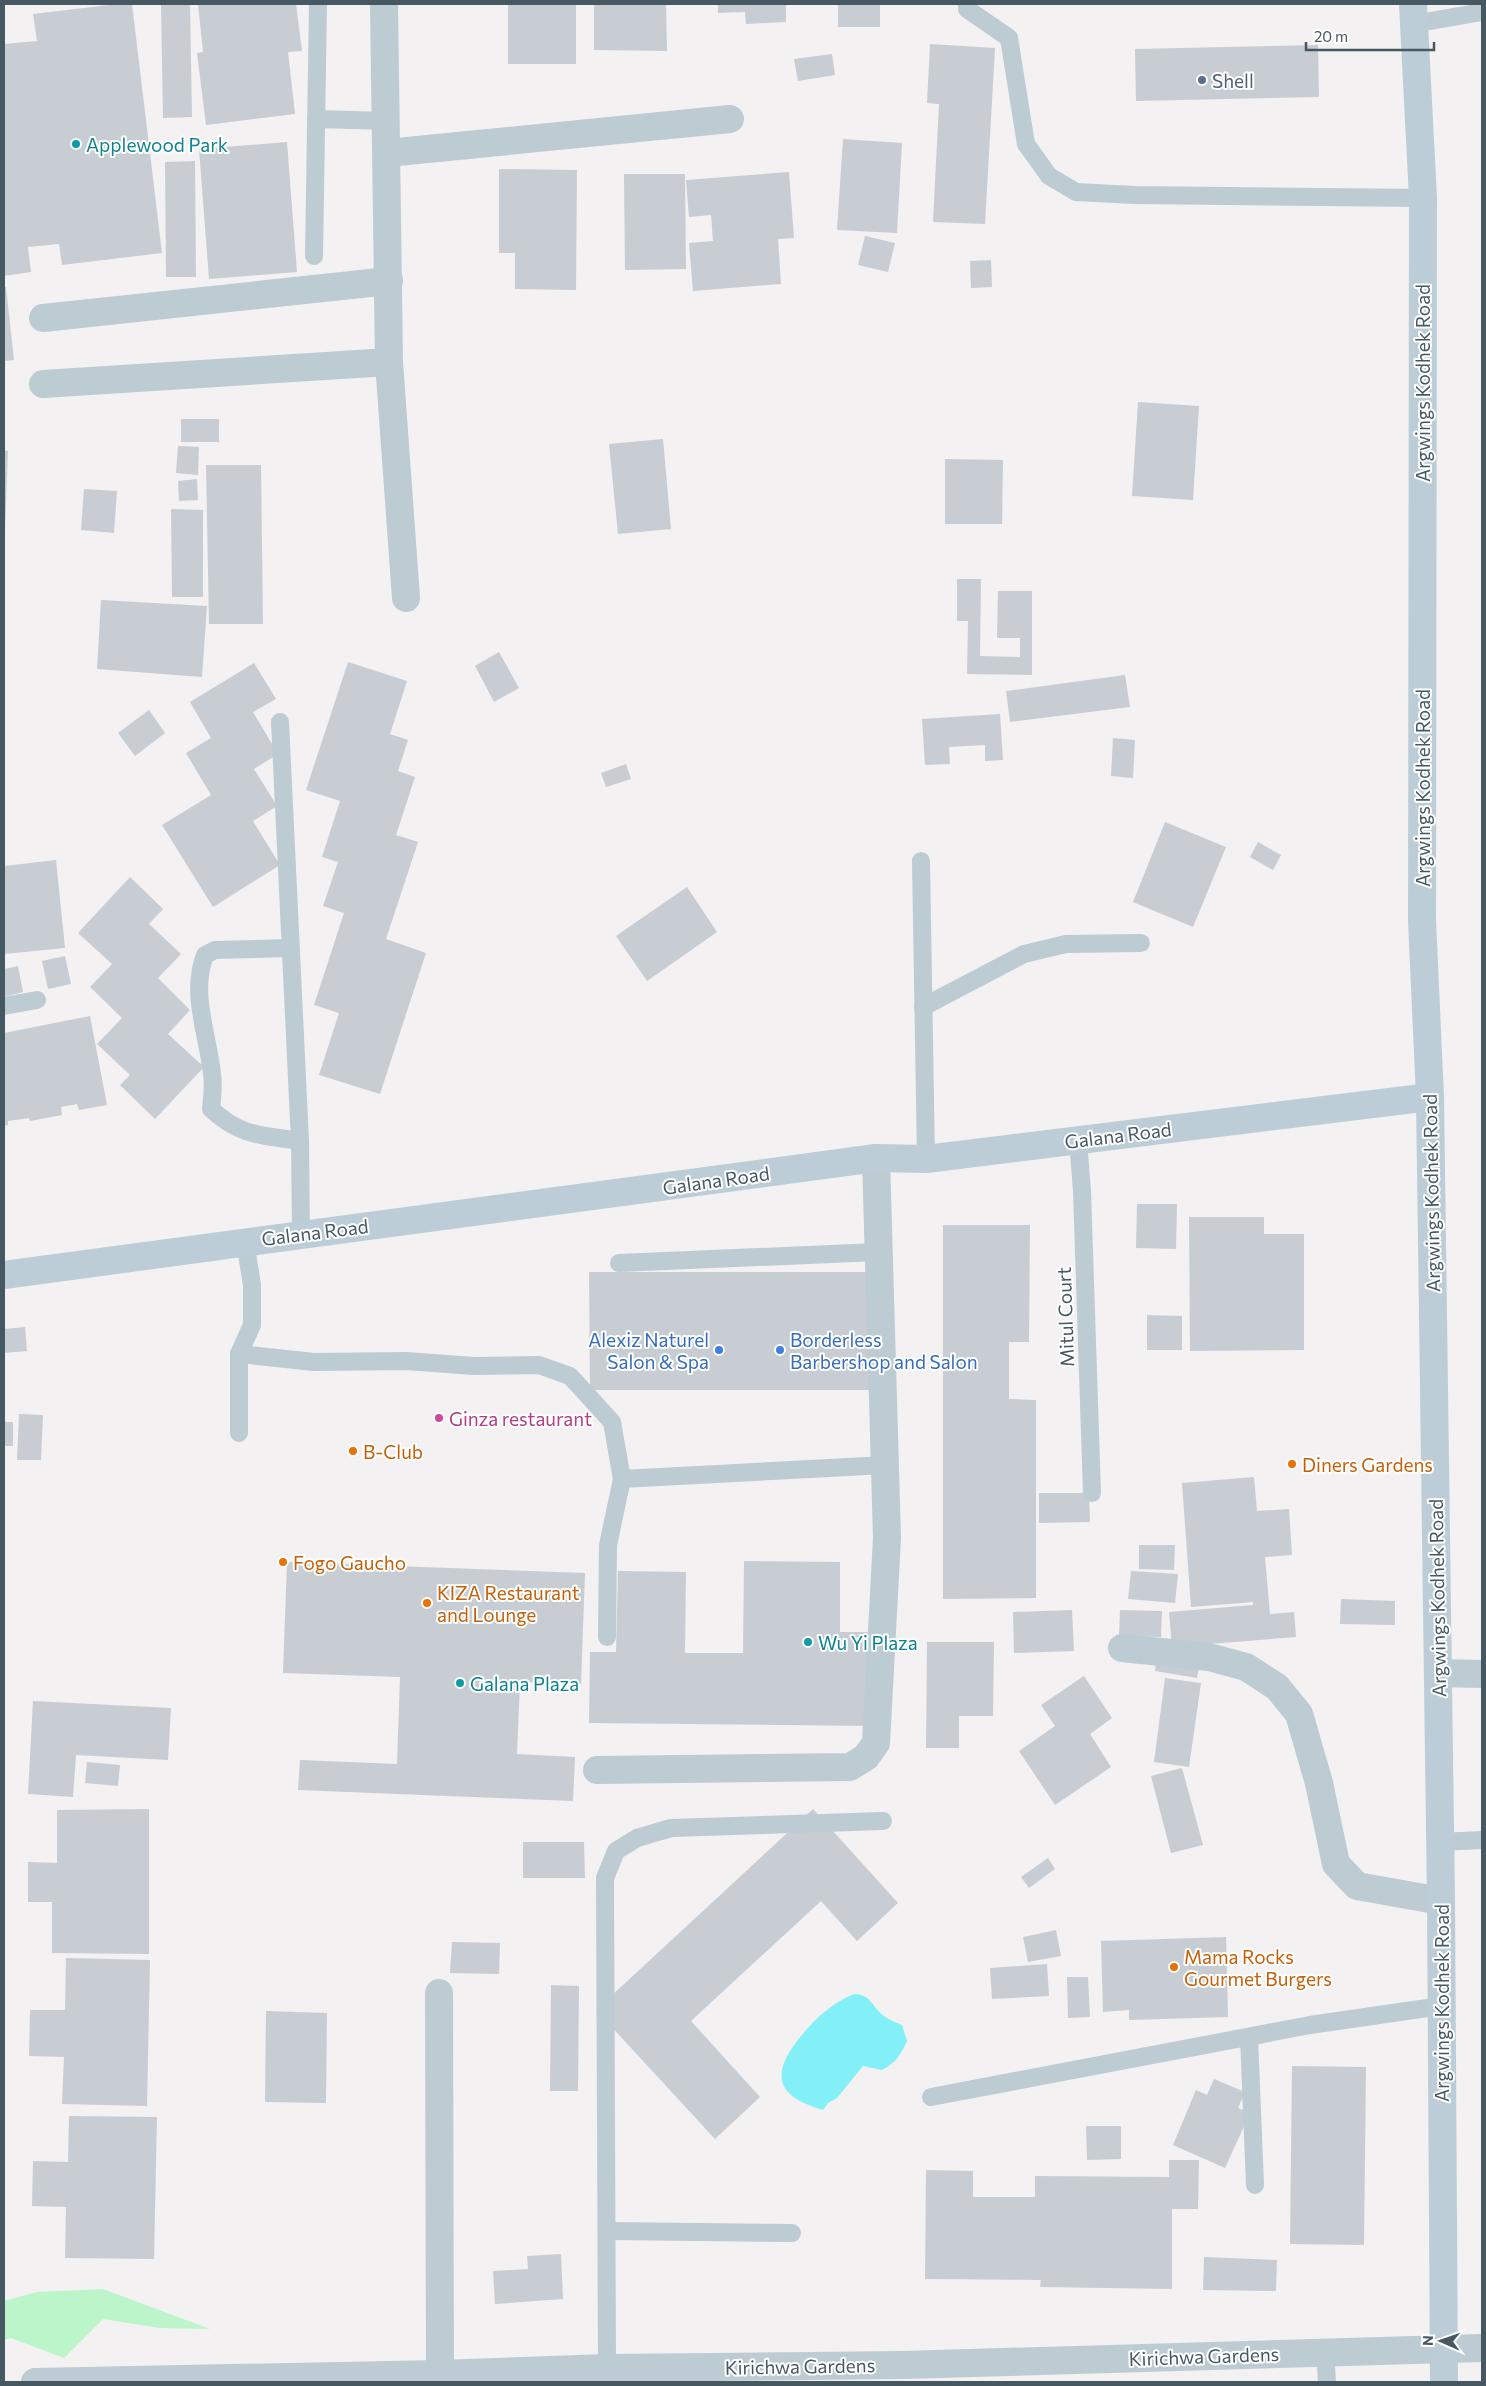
<svg xmlns="http://www.w3.org/2000/svg" width="1486" height="2386" font-family="Commissioner,sans-serif">
<rect width="100%" height="100%" fill="#f3f1f1"/>
<path fill="#bbf5c9" d="M 103,2289 L 210,2329 L 160,2328 L 103,2319 L 64,2358 L 11,2338 L 4,2340 L 4,2301 L 37,2292 Z"/>
<path fill="#83f0f7" d="M 854,1994 C 871,1994 872,2007 884,2016 C 889,2020 896,2022 902,2025 L 907,2041 C 901,2054 896,2063 882,2070 L 863,2066 L 837,2098 L 828,2103 L 823,2110 C 775,2096 770,2074 801,2036 C 817,2017 831,2004 854,1994 Z"/>
<g fill="#c7cdd2">
<path d="M 118,4 L 132,4 L 162,253 L 62,265 L 59,244 L 28,247 L 31,272 L 4,276 L 4,44 L 37,41 L 33,14 Z"/>
<path d="M 161,4 L 190,4 L 192,117 L 163,118 Z"/>
<path d="M 198,4 L 296,4 L 302,51 L 288,52 L 295,114 L 206,125 L 197,53 L 203,52 Z"/>
<rect x="508" y="4" width="68" height="60"/>
<path d="M 594,4 L 666,4 L 667,51 L 594,50 Z"/>
<path d="M 718,4 L 786,4 L 786,22 L 746,24 L 745,12 L 718,13 Z"/>
<rect x="838" y="4" width="42" height="23"/>
<path d="M 930,44 L 995,48 L 985,224 L 933,222 L 939,104 L 927,103 Z"/>
<path d="M 1318,45 L 1319,97 L 1136,101 L 1135,49 Z"/>
<path d="M 832,54 L 835,75 L 798,81 L 794,59 Z"/>
<path d="M 843,139 L 902,143 L 897,233 L 837,230 Z"/>
<path d="M 287,142 L 297,272 L 209,279 L 199,149 Z"/>
<path d="M 195,161 L 196,277 L 166,277 L 165,162 Z"/>
<path d="M 499,169 L 577,170 L 576,290 L 515,289 L 515,253 L 499,253 Z"/>
<path d="M 789,172 L 794,238 L 778,239 L 781,284 L 693,291 L 689,243 L 713,241 L 711,215 L 689,217 L 686,180 Z"/>
<path d="M 624,174 L 685,174 L 686,269 L 625,270 Z"/>
<path d="M 865,236 L 895,243 L 888,272 L 858,265 Z"/>
<path d="M 991,260 L 992,287 L 971,288 L 970,261 Z"/>
<path d="M 4,287 L 6,287 L 14,360 L 4,361 Z"/>
<path d="M 1138,402 L 1199,406 L 1193,500 L 1132,496 Z"/>
<rect x="181" y="419" width="38" height="23"/>
<path d="M 663,439 L 671,529 L 618,534 L 609,444 Z"/>
<path d="M 178,446 L 199,447 L 198,475 L 176,473 Z"/>
<path d="M 4,450 L 8,451 L 5,531 L 4,531 Z"/>
<path d="M 945,459 L 1003,460 L 1002,524 L 945,524 Z"/>
<path d="M 206,465 L 261,465 L 263,624 L 209,624 Z"/>
<path d="M 197,479 L 198,500 L 179,501 L 178,481 Z"/>
<path d="M 84,489 L 117,491 L 114,533 L 81,530 Z"/>
<path d="M 171,509 L 203,510 L 203,597 L 172,597 Z"/>
<path d="M 957,579 L 981,579 L 980,656 L 1020,657 L 1020,638 L 997,638 L 998,591 L 1032,591 L 1032,675 L 967,674 L 968,621 L 957,621 Z"/>
<path d="M 101,600 L 207,606 L 202,677 L 97,669 Z"/>
<path d="M 499,652 L 519,688 L 494,702 L 475,666 Z"/>
<path d="M 348,662 L 407,681 L 390,734 L 408,740 L 398,771 L 415,777 L 396,835 L 418,842 L 386,939 L 426,953 L 380,1094 L 319,1075 L 339,1013 L 314,1005 L 344,913 L 323,906 L 338,862 L 322,857 L 340,801 L 306,790 Z"/>
<path d="M 254,663 L 276,699 L 253,712 L 278,754 L 254,769 L 277,806 L 253,821 L 280,865 L 213,907 L 162,825 L 211,795 L 186,753 L 211,738 L 190,702 Z"/>
<path d="M 1125,675 L 1130,707 L 1010,722 L 1006,691 Z"/>
<path d="M 149,710 L 165,733 L 135,756 L 118,733 Z"/>
<path d="M 1000,714 L 1003,760 L 985,761 L 985,745 L 949,747 L 950,764 L 925,765 L 922,719 Z"/>
<path d="M 1113,738 L 1135,740 L 1133,778 L 1111,776 Z"/>
<path d="M 626,764 L 631,779 L 606,787 L 601,773 Z"/>
<path d="M 1165,822 L 1226,847 L 1193,927 L 1133,902 Z"/>
<path d="M 1258,842 L 1281,855 L 1273,870 L 1250,857 Z"/>
<path d="M 56,860 L 65,948 L 4,954 L 4,866 Z"/>
<path d="M 130,877 L 163,909 L 149,924 L 181,954 L 158,978 L 190,1010 L 168,1034 L 204,1067 L 155,1119 L 120,1085 L 130,1075 L 97,1044 L 122,1018 L 90,987 L 112,964 L 78,933 Z"/>
<path d="M 687,887 L 717,932 L 647,981 L 616,936 Z"/>
<path d="M 65,956 L 71,984 L 48,989 L 42,961 Z"/>
<path d="M 18,966 L 23,992 L 4,997 L 4,969 Z"/>
<path d="M 90,1016 L 107,1105 L 79,1110 L 77,1104 L 61,1107 L 62,1115 L 30,1121 L 29,1118 L 8,1121 L 8,1125 L 4,1126 L 4,1033 Z"/>
<path d="M 1137,1204 L 1177,1204 L 1176,1249 L 1136,1248 Z"/>
<path d="M 1189,1217 L 1264,1217 L 1264,1234 L 1304,1234 L 1304,1350 L 1190,1351 Z"/>
<path d="M 943,1225 L 1030,1225 L 1029,1342 L 1009,1342 L 1009,1399 L 1036,1400 L 1036,1598 L 943,1599 Z"/>
<path d="M 589,1272 L 876,1272 L 876,1390 L 590,1390 Z"/>
<path d="M 1147,1315 L 1182,1316 L 1182,1350 L 1147,1350 Z"/>
<path d="M 25,1327 L 27,1351 L 4,1353 L 4,1329 Z"/>
<path d="M 19,1414 L 43,1415 L 41,1460 L 17,1460 Z"/>
<rect x="4" y="1422" width="9" height="24"/>
<path d="M 1254,1477 L 1257,1511 L 1289,1509 L 1292,1555 L 1265,1557 L 1270,1614 L 1294,1612 L 1296,1637 L 1172,1647 L 1169,1612 L 1253,1605 L 1253,1602 L 1191,1607 L 1182,1483 Z"/>
<path d="M 1039,1493 L 1089,1493 L 1090,1522 L 1039,1523 Z"/>
<path d="M 1139,1545 L 1175,1545 L 1174,1570 L 1139,1569 Z"/>
<path d="M 744,1561 L 840,1562 L 840,1632 L 874,1632 L 873,1726 L 589,1723 L 590,1652 L 616,1652 L 618,1571 L 686,1572 L 685,1653 L 743,1653 Z"/>
<path d="M 287,1562 L 585,1573 L 581,1684 L 520,1682 L 517,1754 L 575,1757 L 573,1801 L 298,1790 L 300,1760 L 397,1764 L 400,1677 L 283,1673 Z"/>
<path d="M 1131,1571 L 1178,1574 L 1175,1603 L 1128,1599 Z"/>
<path d="M 1341,1599 L 1395,1601 L 1395,1625 L 1340,1624 Z"/>
<path d="M 1072,1610 L 1074,1651 L 1014,1653 L 1013,1612 Z"/>
<path d="M 1120,1610 L 1162,1611 L 1161,1637 L 1119,1636 Z"/>
<path d="M 927,1642 L 994,1642 L 993,1716 L 959,1716 L 959,1748 L 926,1748 Z"/>
<path d="M 1157,1655 L 1200,1662 L 1197,1678 L 1155,1671 Z"/>
<path d="M 1084,1676 L 1112,1718 L 1090,1734 L 1111,1767 L 1055,1805 L 1019,1751 L 1055,1726 L 1041,1705 Z"/>
<path d="M 1165,1678 L 1201,1683 L 1189,1767 L 1154,1762 Z"/>
<path d="M 33,1701 L 171,1708 L 168,1760 L 76,1755 L 73,1797 L 28,1794 Z"/>
<path d="M 87,1762 L 120,1765 L 118,1786 L 85,1783 Z"/>
<path d="M 1182,1768 L 1203,1845 L 1171,1853 L 1151,1776 Z"/>
<path d="M 149,1809 L 149,1954 L 52,1953 L 52,1902 L 28,1902 L 28,1862 L 57,1863 L 57,1810 Z"/>
<path d="M 813,1809 L 898,1903 L 857,1941 L 821,1901 L 691,2021 L 760,2097 L 715,2139 L 596,2010 Z"/>
<path d="M 523,1842 L 584,1842 L 585,1878 L 523,1878 Z"/>
<path d="M 1048,1858 L 1055,1869 L 1029,1888 L 1021,1877 Z"/>
<path d="M 1056,1930 L 1061,1956 L 1028,1962 L 1023,1937 Z"/>
<path d="M 1226,1937 L 1228,2017 L 1129,2020 L 1129,2010 L 1103,2012 L 1101,1941 Z"/>
<path d="M 452,1942 L 500,1943 L 499,1974 L 450,1973 Z"/>
<path d="M 66,1958 L 150,1960 L 147,2106 L 62,2104 L 64,2057 L 29,2056 L 30,2010 L 65,2010 Z"/>
<path d="M 1047,1964 L 1049,1996 L 992,1999 L 990,1968 Z"/>
<path d="M 1067,1977 L 1088,1977 L 1090,2017 L 1068,2018 Z"/>
<path d="M 551,1985 L 579,1986 L 578,2091 L 550,2091 Z"/>
<path d="M 266,2011 L 327,2013 L 326,2103 L 265,2102 Z"/>
<path d="M 1292,2066 L 1366,2067 L 1364,2245 L 1290,2244 Z"/>
<path d="M 1214,2079 L 1245,2092 L 1238,2108 L 1250,2113 L 1225,2168 L 1173,2145 L 1196,2090 L 1207,2095 Z"/>
<path d="M 69,2116 L 157,2117 L 154,2259 L 65,2258 L 66,2207 L 32,2206 L 33,2161 L 68,2162 Z"/>
<path d="M 1086,2126 L 1121,2126 L 1121,2159 L 1087,2160 Z"/>
<path d="M 1169,2160 L 1199,2160 L 1198,2209 L 1172,2209 L 1172,2289 L 1040,2287 L 1041,2280 L 925,2279 L 926,2170 L 973,2171 L 973,2197 L 1035,2197 L 1035,2176 L 1169,2177 Z"/>
<path d="M 561,2254 L 563,2299 L 495,2304 L 493,2271 L 528,2269 L 527,2256 Z"/>
<path d="M 1204,2257 L 1277,2260 L 1276,2291 L 1203,2290 Z"/>
</g>
<g fill="none" stroke-linecap="round" stroke-linejoin="round">
<g stroke="#bdcbd2" stroke-width="18">
<path d="M 967,4 L 967,9 L 1009,38 L 1026,144 L 1049,176 L 1076,192 L 1135,195 L 1423,198"/>
<path d="M 1413,24 L 1482,12"/>
<path d="M 316,119 L 387,121"/>
<path d="M 314,256 L 318,4"/>
<path d="M 280,722 L 300,1141 L 301,1235"/>
<path d="M 921,861 L 926,1159"/>
<path d="M 290,948 L 215,950 L 205,955 C 190,994 208,1034 212,1074 C 214,1085 212,1098 211,1109 C 241,1137 262,1135 300,1141"/>
<path d="M 4,1006 L 37,1000"/>
<path d="M 923,1007 L 1024,954 L 1066,944 L 1141,943"/>
<path d="M 1078,1140 L 1082,1191 L 1092,1493"/>
<path d="M 619,1263 L 878,1252"/>
<path d="M 239,1354 L 314,1362 L 406,1361 L 474,1366 L 539,1365 L 570,1376 L 612,1422 L 622,1479 L 608,1545 L 607,1637"/>
<path d="M 239,1433 L 239,1354 L 252,1325 L 252,1285 L 245,1241"/>
<path d="M 622,1479 L 886,1465"/>
<path d="M 1440,1842 L 1482,1840"/>
<path d="M 1249,2037 L 1255,2185"/>
<path d="M 931,2097 L 1310,2025 L 1441,2006"/>
<path d="M 607,2231 L 792,2233"/>
<path d="M 1325,2352 L 1327,2382"/>
<path d="M 607,2368 L 605,1878 L 616,1851 L 637,1838 L 671,1828 L 883,1821"/>
</g>
<g stroke="#bdcbd2" stroke-width="28">
<path d="M 384,4 L 389,362 L 406,598"/>
<path d="M 387,153 L 730,119"/>
<path d="M 43,318 L 389,281"/>
<path d="M 43,384 L 389,362"/>
<path d="M 1122,1648 L 1209,1657 L 1246,1667 L 1277,1687 L 1299,1714 L 1319,1783 L 1336,1864 L 1357,1886 L 1441,1901"/>
<path d="M 1438,1673 L 1482,1674"/>
<path d="M 597,1770 L 850,1767 L 866,1757 L 876,1743 L 887,1538 L 876,1158"/>
<path d="M 439,1993 L 440,2382"/>
<path d="M 35,2382 L 439,2374 L 607,2368 L 903,2365 L 1482,2348"/>
</g>
<g stroke="#bdcdd7" stroke-width="28">
<path d="M 1413,4 L 1423,198 L 1422,920 L 1430,1097 L 1441,1901 L 1444,2382"/>
<path d="M 4,1275 L 876,1158 L 926,1159 L 1430,1097"/>
</g>
</g>
<circle fill="#5c6f8a" stroke="#fff" stroke-width="2" cx="1202" cy="80" r="5"/>
<g fill="#0f9aa8" stroke="#fff" stroke-width="2">
<circle cx="76" cy="144" r="5"/>
<circle cx="808" cy="1642" r="5"/>
<circle cx="460" cy="1683" r="5"/>
</g>
<g fill="#3f7fe0" stroke="#fff" stroke-width="2">
<circle cx="719" cy="1350" r="5"/>
<circle cx="780" cy="1350" r="5"/>
</g>
<circle fill="#d1479c" stroke="#fff" stroke-width="2" cx="439" cy="1418" r="5"/>
<g fill="#e8710a" stroke="#fff" stroke-width="2">
<circle cx="353" cy="1451" r="5"/>
<circle cx="1292" cy="1464" r="5"/>
<circle cx="283" cy="1562" r="5"/>
<circle cx="427" cy="1603" r="5"/>
<circle cx="1174" cy="1967" r="5"/>
</g>
<g text-anchor="middle" dominant-baseline="central" stroke-width="4" stroke-linejoin="round" paint-order="stroke">
<g font-size="19" fill="#4e5e75" stroke="#fff" text-anchor="start">
<text x="1212" y="80">Shell</text>
</g>
<g font-size="19" fill="#0d838f" stroke="#fff" text-anchor="start">
<text x="86" y="144">Applewood Park</text>
<text x="818" y="1642">Wu Yi Plaza</text>
<text x="470" y="1683">Galana Plaza</text>
</g>
<g font-size="19" fill="#465861" stroke="#fff">
<text transform="translate(1422 383) rotate(-90)">Argwings Kodhek Road</text>
<text transform="translate(1422 788) rotate(-90)">Argwings Kodhek Road</text>
<text transform="translate(1118 1135) rotate(-7)">Galana Road</text>
<text transform="translate(716 1180) rotate(-8)">Galana Road</text>
<text transform="translate(1431 1193) rotate(-91)">Argwings Kodhek Road</text>
<text transform="translate(315 1232) rotate(-7)">Galana Road</text>
<text transform="translate(1065 1317) rotate(-92)">Mitul Court</text>
<text transform="translate(1437 1598) rotate(-91)">Argwings Kodhek Road</text>
<text transform="translate(1441 2003) rotate(-90)">Argwings Kodhek Road</text>
<text transform="translate(1204 2356) rotate(-2)">Kirichwa Gardens</text>
<text transform="translate(800 2366) rotate(-1)">Kirichwa Gardens</text>
</g>
<g font-size="19" fill="#366cbe" stroke="#fff" text-anchor="end">
<text x="709" y="1339">Alexiz Naturel<tspan x="709" dy="22">Salon &amp; Spa</tspan></text>
<text x="790" y="1339" text-anchor="start">Borderless<tspan x="790" dy="22">Barbershop and Salon</tspan></text>
</g>
<g font-size="19" fill="#b23c85" stroke="#fff" text-anchor="start">
<text x="449" y="1418">Ginza restaurant</text>
</g>
<g font-size="19" fill="#c56008" stroke="#fff" text-anchor="start">
<text x="363" y="1451">B-Club</text>
<text x="1302" y="1464">Diners Gardens</text>
<text x="293" y="1562">Fogo Gaucho</text>
<text x="437" y="1592">KIZA Restaurant<tspan x="437" dy="22">and Lounge</tspan></text>
<text x="1184" y="1956">Mama Rocks<tspan x="1184" dy="22">Gourmet Burgers</tspan></text>
</g>
</g>
<rect width="1486" height="2386" fill="none" stroke="#465861" stroke-width="10"/>
<g transform="translate(1441 2341) rotate(272)" stroke="#ffffff" stroke-width="4" paint-order="stroke">
<path d="M0-4L9 19L0 12L-9 19Z" fill="#465861"/>
<text y="-8" font-size="14" font-weight="bold" text-anchor="middle" fill="#465861">N</text>
</g>
<path d="M1306 42v8h128v-8" fill="none" stroke="#465861" stroke-width="2.5"/>
<text x="1314" y="42" font-size="15" fill="#465861" stroke="#ffffff" stroke-width="4" paint-order="stroke">20 m</text>
</svg>
